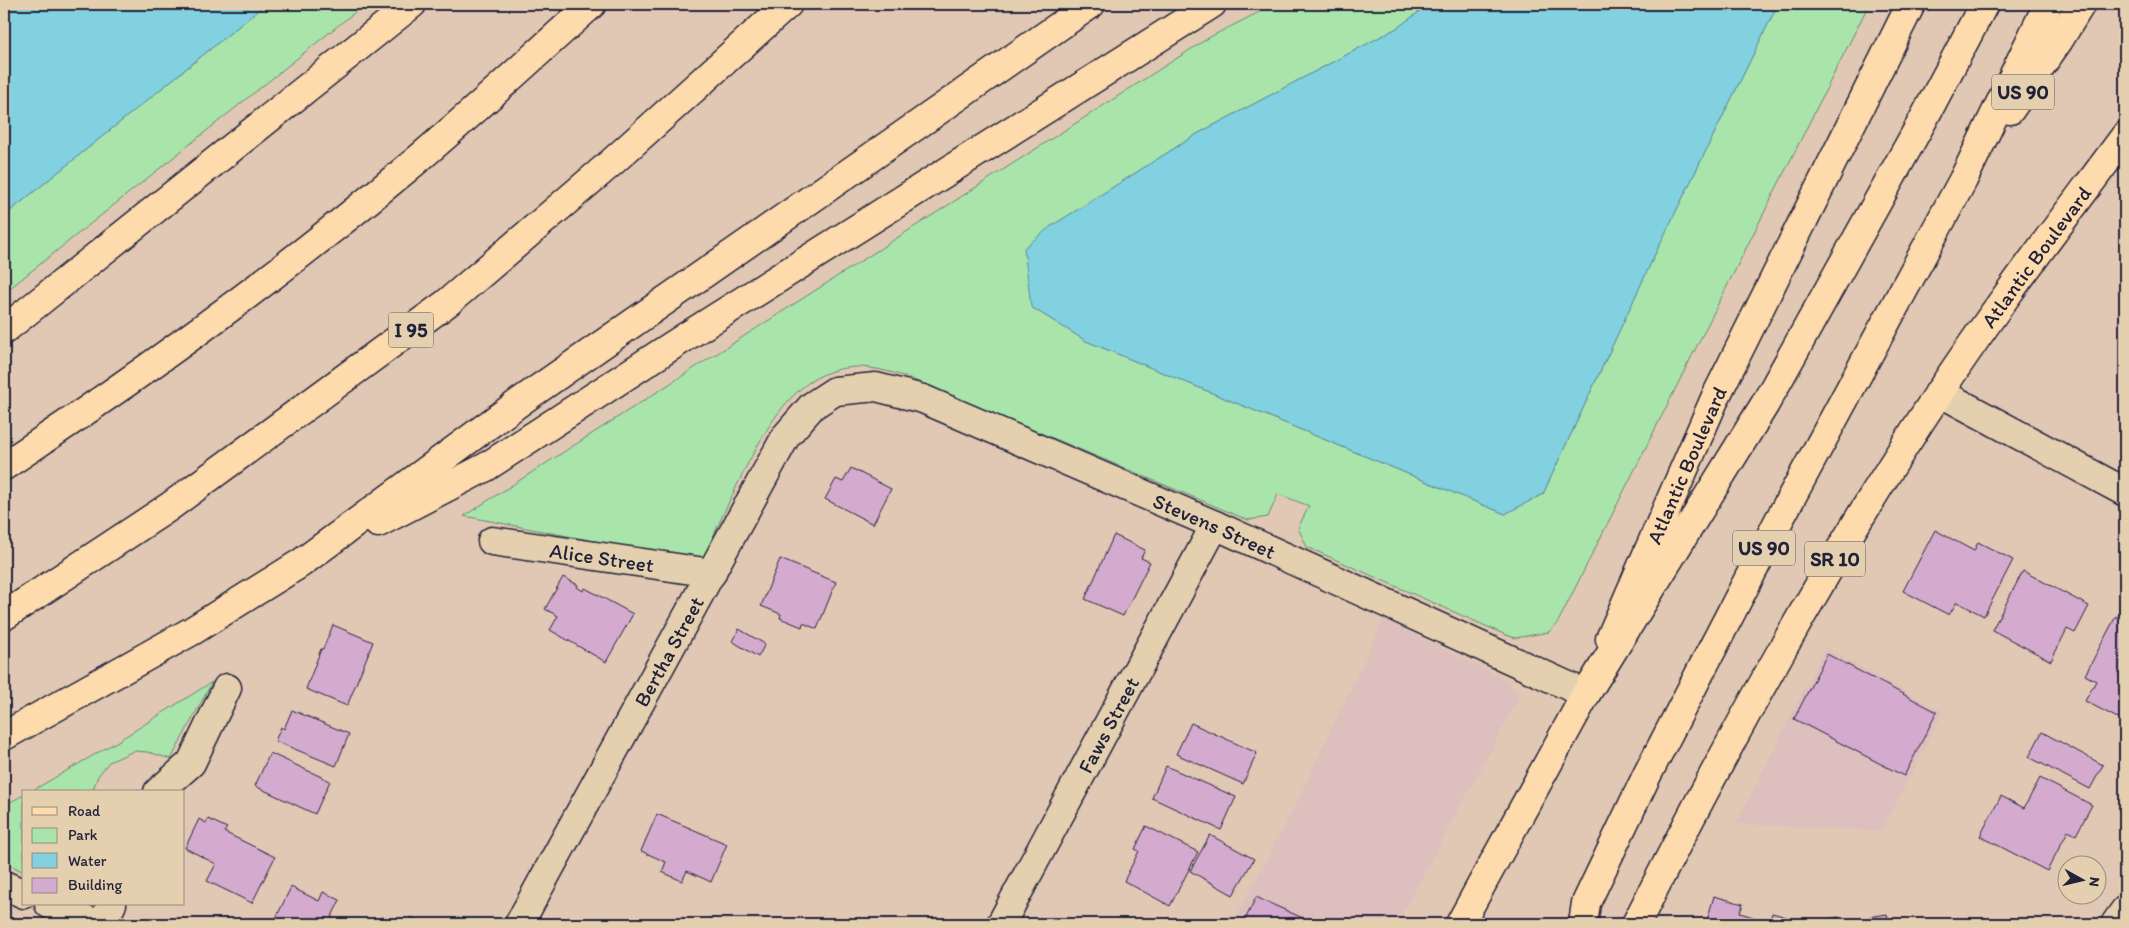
<svg xmlns="http://www.w3.org/2000/svg" width="2129" height="928" font-family="Itim,sans-serif">
<rect width="100%" height="100%" fill="#e1c8b5"/>
<filter id="ink" filterUnits="userSpaceOnUse"><feTurbulence type="fractalNoise" baseFrequency=".02" numOctaves="2"/><feDisplacementMap in="SourceGraphic" scale="10" xChannelSelector="R" yChannelSelector="G"/><feConvolveMatrix kernelMatrix="1 2 1 2 8 2 1 2 1" color-interpolation-filters="sRGB"/></filter>
<g filter="url(#ink)">
<g fill="#ddbfbd">
<path d="M 1384,619 L 1507,681 L 1519,698 L 1397,924 L 1233,924 L 1293,809 Z"/>
<path d="M 1825,648 L 1943,712 L 1882,831 L 1736,824 Z"/>
</g>
<g fill="#a9e5ab" stroke="#668473">
<path d="M 266,4 L 365,4 L 4,293 L 4,216 Z"/>
<path d="M 1275,4 L 1430,4 L 1397,28 L 1197,134 L 1050,227 L 1031,307 L 1086,341 L 1505,514 L 1543,494 L 1657,250 L 1778,4 L 1869,4 L 1558,622 L 1549,632 L 1515,638 L 1506,635 L 1307,547 L 1298,528 L 1309,506 L 1278,494 L 1268,517 L 1248,520 L 929,386 C 907,377 884,368 859,367 C 800,367 771,420 747,465 C 731,497 716,529 702,562 L 464,516 L 1210,37 Z"/>
<path d="M 212,682 L 171,759 L 148,752 L 134,751 L 109,762 L 98,776 L 92,792 L 30,792 L 118,741 Z"/>
<path d="M 24,795 L 24,872 L 4,862 L 4,805 Z"/>
</g>
<g fill="#82d1e0" stroke="#5c8b9e">
<path d="M 4,4 L 266,4 L 4,216 Z"/>
<path d="M 1430,4 L 1778,4 L 1657,250 L 1543,494 L 1505,514 L 1086,341 L 1031,307 L 1024,248 L 1050,227 L 1197,134 L 1397,28 Z"/>
</g>
<g fill="#d5aacf" stroke="#22223b">
<path d="M 851,468 L 891,489 L 873,524 L 825,499 L 836,479 L 843,482 Z"/>
<path d="M 1935,530 L 1974,551 L 1978,542 L 2013,560 L 1984,616 L 1957,602 L 1949,615 L 1903,591 Z"/>
<path d="M 1114,535 L 1145,550 L 1141,558 L 1150,562 L 1123,616 L 1085,599 Z"/>
<path d="M 780,559 L 836,582 L 817,629 L 803,623 L 802,627 L 780,618 L 781,614 L 761,606 Z"/>
<path d="M 2023,571 L 2089,606 L 2075,633 L 2067,629 L 2051,661 L 1992,630 Z"/>
<path d="M 563,577 L 578,585 L 577,587 L 583,591 L 585,588 L 633,614 L 606,662 L 550,630 L 558,616 L 545,609 Z"/>
<path d="M 2116,616 L 2125,621 L 2125,722 L 2085,701 L 2096,681 L 2085,675 Z"/>
<path d="M 333,625 L 373,642 L 347,706 L 306,689 L 321,649 L 323,649 Z"/>
<path d="M 739,629 L 765,644 L 758,657 L 732,641 Z"/>
<path d="M 1827,654 L 1937,712 L 1904,776 L 1794,719 Z"/>
<path d="M 292,710 L 349,734 L 336,766 L 275,741 L 281,727 L 284,729 Z"/>
<path d="M 1191,723 L 1257,753 L 1243,784 L 1176,754 Z"/>
<path d="M 2042,732 L 2103,765 L 2090,789 L 2029,757 Z"/>
<path d="M 270,753 L 330,781 L 315,814 L 255,786 Z"/>
<path d="M 1166,766 L 1236,797 L 1221,830 L 1152,798 Z"/>
<path d="M 2040,778 L 2092,805 L 2076,835 L 2068,831 L 2047,871 L 1980,836 L 2001,796 L 2024,808 Z"/>
<path d="M 657,814 L 727,844 L 711,882 L 687,871 L 682,881 L 662,872 L 666,862 L 641,851 Z"/>
<path d="M 199,819 L 206,823 L 208,819 L 227,828 L 224,832 L 275,857 L 252,903 L 207,881 L 216,864 L 185,848 Z"/>
<path d="M 1146,826 L 1198,852 L 1170,906 L 1124,881 L 1139,851 L 1135,849 Z"/>
<path d="M 1210,835 L 1254,859 L 1233,895 L 1190,871 Z"/>
<path d="M 291,887 L 319,901 L 323,892 L 340,900 L 331,918 L 344,924 L 278,924 L 274,922 Z"/>
<path d="M 1714,896 L 1743,904 L 1740,913 L 1770,922 L 1772,913 L 1790,918 L 1789,924 L 1706,924 Z"/>
<path d="M 1256,897 L 1316,924 L 1243,924 Z"/>
<path d="M 1887,914 L 1889,924 L 1817,924 L 1816,921 L 1839,917 L 1839,922 Z"/>
<path d="M 381,917 L 398,924 L 378,924 Z"/>
<path d="M 411,917 L 428,924 L 407,924 Z"/>
</g>
<g fill="none" stroke-linecap="round" stroke-linejoin="round">
<g stroke="#22223b" stroke-width="31">
<g id="minor">
<path d="M 1939,392 L 2125,492"/>
<path id="s1" d="M 492,541 L 712,573"/>
<path d="M 158,792 L 191,763 L 227,688"/>
<path d="M 4,885 L 24,894"/>
<path d="M 49,904 L 96,924"/>
<path d="M 102,924 L 112,904"/>
<path id="s2" d="M 519,924 L 786,436 L 812,406 L 835,391 L 876,387 L 923,399 L 1215,525 L 1586,694"/>
<path id="s3" d="M 1001,924 L 1215,525"/>
<path d="M 2115,924 L 2125,910"/>
</g>
</g>
<g stroke="#22223b" stroke-width="31">
<g id="primary">
<path id="s4" d="M 1610,639 L 1716,396 L 1911,4"/>
<path id="s5" d="M 1636,924 C 1728,742 1826,563 1939,393 C 1997,305 2062,221 2125,136"/>
</g>
</g>
<g stroke="#22223b" stroke-width="31">
<path id="trunk" d="M 1460,924 L 1586,694"/>
</g>
<g stroke="#22223b" stroke-width="31">
<g id="motorway">
<path d="M 2010,110 L 2059,40 L 2081,4"/>
<path d="M 4,330 L 412,4"/>
<path d="M 4,466 C 142,375 278,276 405,170 C 469,117 530,59 592,4"/>
<path d="M 378,523 L 486,467 L 687,336 L 1212,4"/>
<path d="M 4,616 L 169,507 L 447,303 L 611,163 L 788,4"/>
<path d="M 1586,694 L 1765,404 L 1923,120 L 1984,4"/>
<path d="M 4,736 L 192,631 L 301,563 L 521,401 L 1091,4"/>
<path d="M 1583,924 L 1586,903 L 1647,775 L 1778,522 L 1963,180 L 2048,4"/>
</g>
</g>
<use href="#minor" stroke="#e4d0ae" stroke-width="28"/>
<use href="#primary" stroke="#fedbac" stroke-width="28"/>
<use href="#trunk" stroke="#fedbac" stroke-width="28"/>
<use href="#motorway" stroke="#fedbac" stroke-width="28"/>
</g>
</g>
<g text-anchor="middle" dominant-baseline="central" stroke-width="5" stroke-linejoin="round" paint-order="stroke">
<g fill="#e4d0ae" stroke="#5c565e" stroke-width="1">
<rect x="1992" y="74.5" width="62" height="35" rx="4"/>
<rect x="388.5" y="312.5" width="45" height="35" rx="4"/>
<rect x="1733" y="530.5" width="62" height="35" rx="4"/>
<rect x="1805" y="541.5" width="60" height="35" rx="4"/>
</g>
<g font-size="20" font-weight="bold" fill="#22223b">
<text x="2023" y="92">US 90</text>
<text x="411" y="330">I 95</text>
<text x="1764" y="548">US 90</text>
<text x="1835" y="559">SR 10</text>
</g>
<g font-size="21" fill="#22223b" stroke="#e4d0ae">
<text stroke="none"><textPath href="#s5" startOffset="779">Atlantic Boulevard</textPath></text>
<text stroke="none"><textPath href="#s4" startOffset="190">Atlantic Boulevard</textPath></text>
<text stroke="none"><textPath href="#s2" startOffset="1031">Stevens Street</textPath></text>
<text stroke="none"><textPath href="#s1" startOffset="111">Alice Street</textPath></text>
<text stroke="none"><textPath href="#s2" startOffset="311">Bertha Street</textPath></text>
<text stroke="none"><textPath href="#s3" startOffset="226">Faws Street</textPath></text>
</g>
</g>
<rect width="2129" height="928" fill="none" stroke="#e4d0ae" stroke-width="20"/>
<rect x="10" y="10" width="2109" height="908" fill="none" stroke="#22223b" stroke-width="2" filter="url(#ink)"/>
<rect x="22" y="790" width="162" height="115" fill="#e4d0ae" stroke="#968a80"/>
<rect x="32" y="807" width="25" height="8" fill="#fedbac" stroke="#968a80"/>
<text x="68" y="816" font-size="15" fill="#22223b">Road</text>
<rect x="32" y="828" width="25" height="15" fill="#a9e5ab" stroke="#968a80"/>
<text x="68" y="840" font-size="15" fill="#22223b">Park</text>
<rect x="32" y="853" width="25" height="15" fill="#82d1e0" stroke="#968a80"/>
<text x="68" y="866" font-size="15" fill="#22223b">Water</text>
<rect x="32" y="878" width="25" height="15" fill="#d5aacf" stroke="#968a80"/>
<text x="68" y="890" font-size="15" fill="#22223b">Building</text>
<g transform="translate(2082 880) rotate(98)"><circle r="24" fill="#e4d0ae" stroke="#968a80"/>
<path d="M0-4L9 19L0 12L-9 19Z" fill="#22223b"/>
<text y="-8" font-size="14" font-weight="bold" text-anchor="middle" fill="#22223b">N</text>
</g>
</svg>
